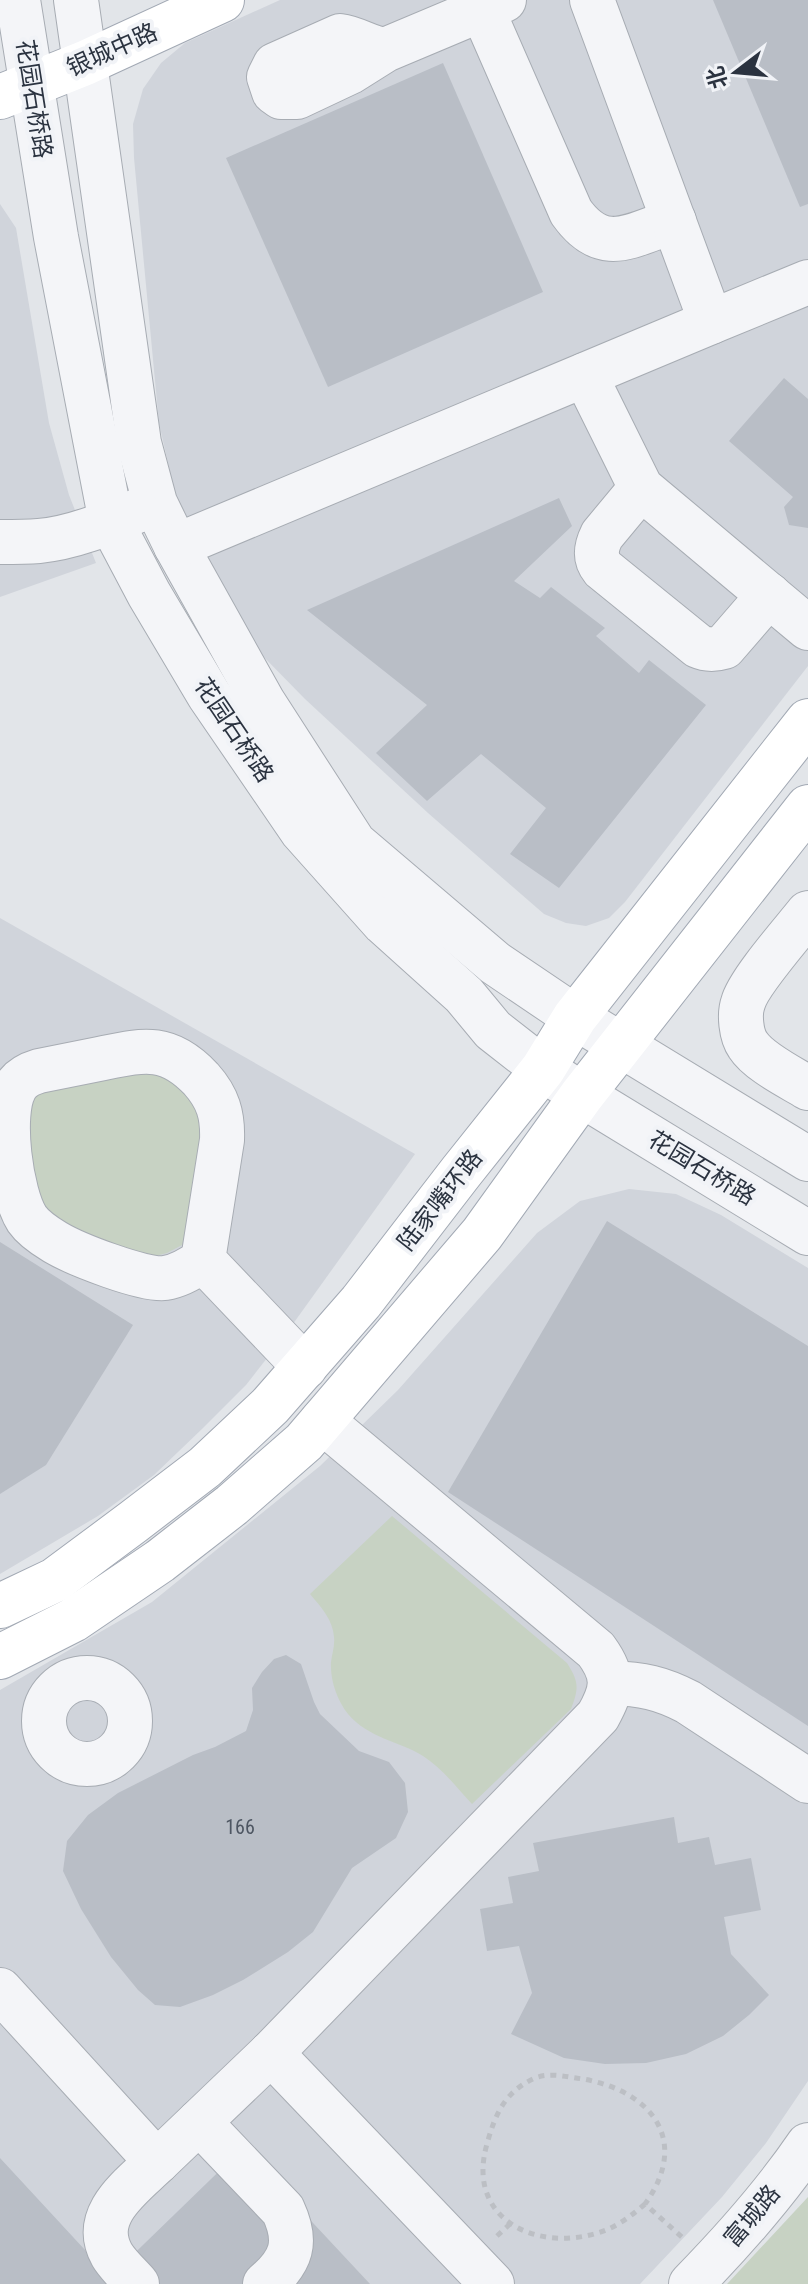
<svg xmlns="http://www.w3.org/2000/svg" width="808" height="2284" font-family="'Roboto Condensed','Noto Sans SC',sans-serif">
<rect width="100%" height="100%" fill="#e2e5e9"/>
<g fill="#d0d4db">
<path d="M 280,0 L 808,0 L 808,666 L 625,902 L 609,918 L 586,926 L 566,923 L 544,914 L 428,813 L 305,699 L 251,644 L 177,503 L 159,423 L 134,158 L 133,124 L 143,89 L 161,63 L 185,43 Z"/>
<path d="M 0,204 L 16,228 L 49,423 L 69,495 L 96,563 L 0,597 Z"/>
<path d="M 0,918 L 415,1154 L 285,1335 L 246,1385 L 202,1429 L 154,1475 L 98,1516 L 0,1574 Z"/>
<path d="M 629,1189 L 676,1194 L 721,1215 L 808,1268 L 808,2081 L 766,2143 L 722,2197 L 640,2284 L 0,2284 L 0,1690 L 152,1602 L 320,1466 L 398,1390 L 537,1233 L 580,1201 Z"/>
</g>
<g fill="#c7d2c3">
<path d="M 150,1064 L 183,1080 L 200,1116 L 200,1221 L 184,1244 L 167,1253 L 147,1258 L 35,1213 L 25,1104 L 46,1083 Z"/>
<path d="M 392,1516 L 567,1663 C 579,1682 579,1688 571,1709 L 472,1804 C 457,1788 442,1768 423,1756 C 399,1741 368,1738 348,1714 C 337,1700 330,1680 331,1662 C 332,1654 335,1645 334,1637 C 333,1620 321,1607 310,1594 Z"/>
<path d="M 808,2196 L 808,2284 L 727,2284 L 808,2197 Z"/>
</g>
<g fill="#b9bec6">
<path d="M 713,0 L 808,0 L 808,204 L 800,207 Z"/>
<path d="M 443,63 L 543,292 L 328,387 L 226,158 Z"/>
<path d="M 784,378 L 808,399 L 808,528 L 789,525 L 784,507 L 793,497 L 729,441 Z"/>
<path d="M 559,498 L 572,526 L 514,581 L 540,598 L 551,587 L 605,628 L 596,636 L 639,673 L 649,660 L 706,705 L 559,888 L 510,854 L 546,808 L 481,754 L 427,801 L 376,753 L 427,705 L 307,610 Z"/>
<path d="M 607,1221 L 808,1346 L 808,1726 L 448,1492 Z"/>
<path d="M 0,1242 L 133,1325 L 46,1465 L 0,1494 Z"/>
<path d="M 286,1655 L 301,1664 L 314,1702 L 320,1714 L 359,1751 L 389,1762 L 405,1783 L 408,1812 L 396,1838 L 352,1868 L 313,1932 L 288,1952 L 243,1980 L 213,1995 L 180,2007 L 155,2005 L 138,1990 L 111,1957 L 81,1909 L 63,1871 L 67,1841 L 88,1815 L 118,1793 L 193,1755 L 215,1747 L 246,1731 L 253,1710 L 252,1688 L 262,1672 L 274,1659 Z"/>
<path d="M 674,1817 L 678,1843 L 709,1837 L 715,1865 L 751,1858 L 761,1910 L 724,1917 L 731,1954 L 769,1995 L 749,2015 L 723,2036 L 686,2054 L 646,2063 L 605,2064 L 564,2058 L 511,2034 L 532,1993 L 519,1946 L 487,1951 L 480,1909 L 513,1903 L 508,1877 L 539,1871 L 533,1843 Z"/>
<path d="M 243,2148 L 370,2284 L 0,2284 L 0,2158 L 110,2277 Z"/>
</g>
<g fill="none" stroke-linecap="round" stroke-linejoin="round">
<g stroke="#a7acb3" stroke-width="46">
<g id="minor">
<path d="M 18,0 L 56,237 L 111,522 L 149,594 L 209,695 L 302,831 L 384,923 L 464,995 L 493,1030 L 543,1069 L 582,1095 L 808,1233"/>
<path d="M 76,0 L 139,443 L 155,503 L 176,546 L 263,702 L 354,843 L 495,963 L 575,1017 L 808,1159"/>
<path d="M 482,9 L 571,212 C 603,257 631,235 674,221"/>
<path d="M 385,50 C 369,48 356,38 340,36 L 275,65 L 269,77 L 274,92 L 281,97 L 297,97 L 350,72 L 385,50 L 504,0"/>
<path d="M 711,322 L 808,282"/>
<path d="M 585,375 L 641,488 L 808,628"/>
<path d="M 641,488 L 602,535 C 596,547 594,558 603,569 L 698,646 C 707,650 714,650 724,647 L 769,595"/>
<path d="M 0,542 C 13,542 26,542 39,541 C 72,538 106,524 137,511"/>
<path d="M 176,546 L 711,322 L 592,0"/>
<path d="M 808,913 C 793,932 748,983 743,1003 C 739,1014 741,1035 748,1045 C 759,1062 790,1077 808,1088"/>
<path d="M 203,1260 C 192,1268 179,1276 165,1278 C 144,1281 75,1254 55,1242 C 45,1236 34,1229 27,1219 C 11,1194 0,1114 15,1088 C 20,1078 29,1074 39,1071 C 59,1067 79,1063 99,1059 C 143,1050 167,1043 201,1079 C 218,1098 223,1115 222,1140 L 203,1260 L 305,1367"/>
<circle cx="87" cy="1721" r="43"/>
<path d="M 611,1683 C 642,1684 661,1688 688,1702 L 808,1781"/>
<path d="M 0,1990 L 157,2162 L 271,2053 L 598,1716 C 613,1689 615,1676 596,1650 L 322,1421"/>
<path d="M 271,2053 L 492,2284"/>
<path d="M 199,2122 L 283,2210 C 298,2242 292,2261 265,2284"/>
<path d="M 137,2284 C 129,2275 118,2265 112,2255 C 90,2215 131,2187 157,2162"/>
<path d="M 691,2284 C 733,2241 774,2195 808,2145"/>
</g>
</g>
<g stroke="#a2a9b4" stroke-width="46">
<g id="major">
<path d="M 0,97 L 85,63 L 222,0"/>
<path d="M 0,1606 L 55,1580 L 133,1522 L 205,1467 L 270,1406 L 361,1302 L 461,1172 L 543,1069 L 575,1017 L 808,721"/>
<path d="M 0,1657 L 73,1620 L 160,1561 L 232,1505 L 304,1442 L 482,1234 L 582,1095 L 808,807"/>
</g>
</g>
<g stroke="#bcbfc4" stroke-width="5" stroke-dasharray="6 6" stroke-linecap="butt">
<path d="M 645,2204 C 630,2217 614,2229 594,2234 C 531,2251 466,2216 487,2144 C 495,2115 504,2092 535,2078 C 550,2072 567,2077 583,2079 C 651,2091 691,2140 645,2204 L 684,2239"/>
<path d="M 497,2236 L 511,2223"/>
</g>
<use href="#minor" stroke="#f4f5f8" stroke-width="44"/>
<use href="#major" stroke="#fff" stroke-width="44"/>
</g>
<g text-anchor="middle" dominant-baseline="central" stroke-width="8" stroke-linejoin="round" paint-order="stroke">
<g font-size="20" fill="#4e5662">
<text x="240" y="1827">166</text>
</g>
<g font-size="24" fill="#2b3340" stroke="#f1f3f7">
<text transform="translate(112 50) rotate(-24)">银城中路</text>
<text transform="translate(34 99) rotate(81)">花园石桥路</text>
<text transform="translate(234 730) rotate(56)">花园石桥路</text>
<text transform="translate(702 1168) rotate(31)">花园石桥路</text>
<text transform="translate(440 1200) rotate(-52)">陆家嘴环路</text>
<text transform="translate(752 2216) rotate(-50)">富城路</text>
</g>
</g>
<g transform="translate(736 72) rotate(254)" stroke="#f1f3f7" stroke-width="6" paint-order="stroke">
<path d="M0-6L14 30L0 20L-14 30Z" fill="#2b3340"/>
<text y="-12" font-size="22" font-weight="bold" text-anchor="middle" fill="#2b3340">北</text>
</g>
</svg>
